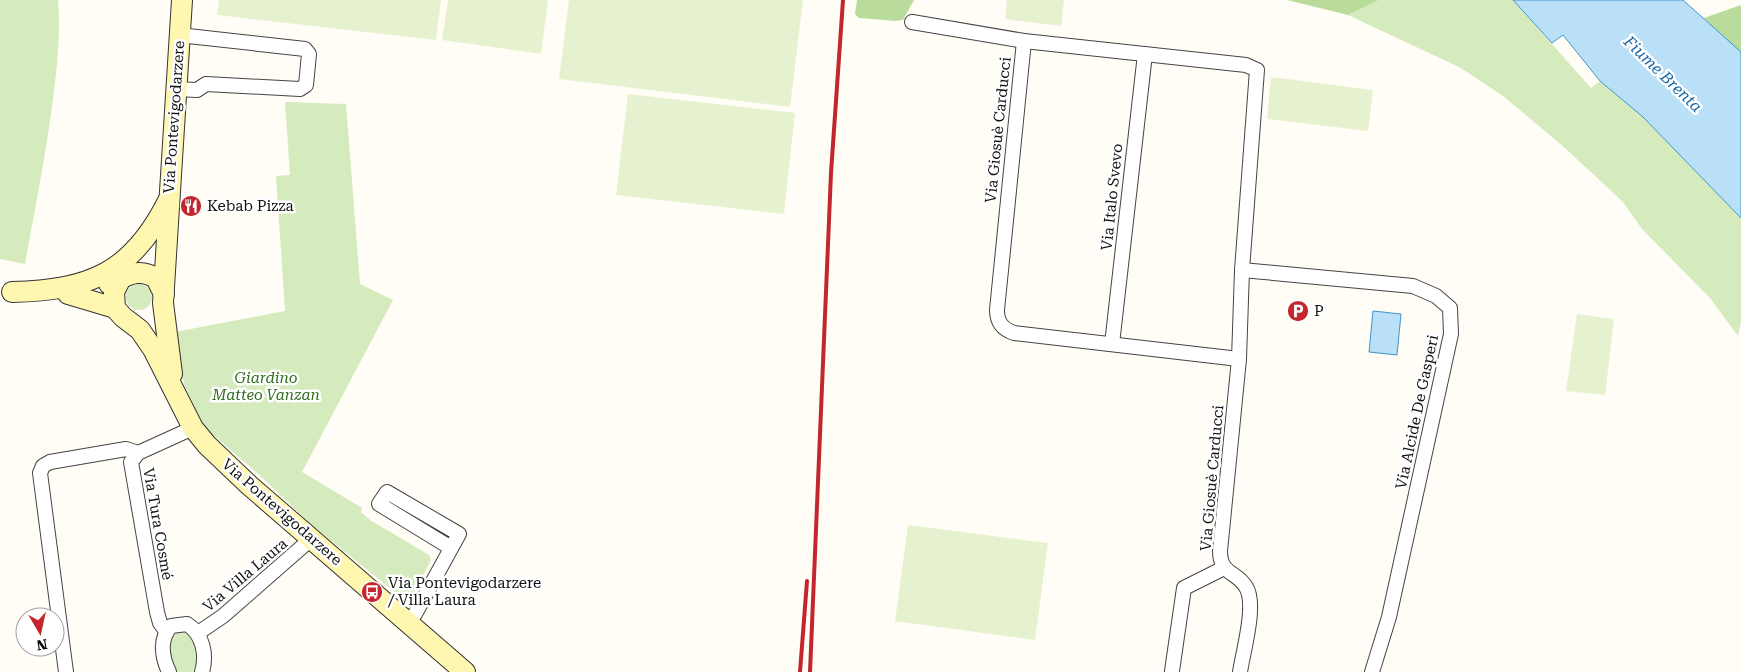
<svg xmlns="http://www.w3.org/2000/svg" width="1741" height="672" font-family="'Roboto Serif',serif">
<rect width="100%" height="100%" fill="#fffdf5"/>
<g fill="#d5ebbd">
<path d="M 0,0 L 58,0 C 61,33 57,66 53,99 C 46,154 35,209 25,264 L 0,259 Z"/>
<path d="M 1379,0 L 1513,0 L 1591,88 L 1600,81 L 1643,117 L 1741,218 L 1741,321 L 1738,336 L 1710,298 L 1642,229 L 1623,202 L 1565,148 L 1503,96 L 1461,68 L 1348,15 Z"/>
<path d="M 285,102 L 346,104 L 360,284 L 393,300 L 302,472 L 362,508 L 361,512 L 370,520 L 429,555 L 431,560 L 413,595 L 409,598 L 401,597 L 314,527 L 256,472 L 204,427 L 184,384 L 175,332 L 285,311 L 276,176 L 290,175 Z"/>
<circle cx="139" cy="297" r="13"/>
<path d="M 177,630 L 187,631 L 196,646 L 197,668 L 193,672 L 176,672 C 168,660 164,639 177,630 Z"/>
</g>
<g fill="#b9dc9c">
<path d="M 857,0 L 914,0 L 903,20 L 895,21 L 859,18 L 855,14 Z"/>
<path d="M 1287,0 L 1379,0 L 1348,15 Z"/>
<path d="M 1741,5 L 1741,52 L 1735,49 L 1704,18 Z"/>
</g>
<g fill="#e6f2cf">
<path d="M 219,0 L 441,0 L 436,40 L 217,15 Z"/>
<path d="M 448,0 L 548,0 L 541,54 L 442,40 Z"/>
<path d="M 569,0 L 803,0 L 790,107 L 559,79 Z"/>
<path d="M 1007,0 L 1064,0 L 1061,26 L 1005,19 Z"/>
<path d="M 1271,77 L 1373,90 L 1368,131 L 1267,119 Z"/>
<path d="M 628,94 L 795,113 L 784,214 L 616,195 Z"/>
<path d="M 1577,314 L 1614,319 L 1605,395 L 1566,391 Z"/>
<path d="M 908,525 L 1048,543 L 1035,640 L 895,621 Z"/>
</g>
<g fill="#b9e0f7" stroke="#3f96cf">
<path d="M 1513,0 L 1683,0 L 1741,52 L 1741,218 L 1643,117 L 1600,81 L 1563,35 L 1552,43 Z"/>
<path d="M 1373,311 L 1401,314 L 1397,355 L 1369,352 Z"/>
</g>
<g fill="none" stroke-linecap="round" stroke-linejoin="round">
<g stroke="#444" stroke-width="16">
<g id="minor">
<path d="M 912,22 L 1024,41 L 1246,65 L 1257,70 L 1242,270 L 1239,359 L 1220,551 C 1220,575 1237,571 1246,587 C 1257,604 1243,652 1240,672"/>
<path d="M 1024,41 L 997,310 C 997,322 1002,329 1014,333 L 1239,359"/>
<path d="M 176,89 L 197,90 L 206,84 L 300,89 L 306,85 L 309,54 L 305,49 L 179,35"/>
<path d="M 1242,270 L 1413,286 L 1436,296 L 1450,308 L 1451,334 L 1389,617 L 1372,672"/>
<path d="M 1112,344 L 1145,54"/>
<path d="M 407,621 L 415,614 L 459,534 L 387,492 L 379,504 L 451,548"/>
<path d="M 166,631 L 160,623 L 157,612 L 131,462 L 138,453 L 193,428"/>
<path d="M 198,633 L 223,616 L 311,539"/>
<path d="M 1172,671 L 1184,588 L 1224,568"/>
<path d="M 66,672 L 40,473 L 43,466 L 50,462 L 126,449 L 138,453"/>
<path d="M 169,672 C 162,657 159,639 171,626 L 187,624 C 203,634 207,655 202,672"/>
</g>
</g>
<g stroke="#333" stroke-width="22">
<g id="secondary">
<path d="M 121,278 L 114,292 L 115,308 L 123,317 L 140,330 L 153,349 L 193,428 L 207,445 L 249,485 L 465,672"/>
<path d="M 109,284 C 127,276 138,267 156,278 L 164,294"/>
<path d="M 12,292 C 90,290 132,273 168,201"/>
<path d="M 68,294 L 115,308"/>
<path d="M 172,374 L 163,303 L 182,0"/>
</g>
</g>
<use href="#minor" stroke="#fff" stroke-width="14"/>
<use href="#secondary" stroke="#fff6b0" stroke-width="20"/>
<g stroke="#c4262e" stroke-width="4">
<path d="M 800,672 L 807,581"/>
<path d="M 810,672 L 831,173 L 843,0"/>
</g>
</g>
<defs>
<g id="restaurant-disc" transform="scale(1.125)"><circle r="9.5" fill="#c4262e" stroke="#fff"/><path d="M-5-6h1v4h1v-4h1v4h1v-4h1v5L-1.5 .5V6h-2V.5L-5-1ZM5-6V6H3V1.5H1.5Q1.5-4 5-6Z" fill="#fff"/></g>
<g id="parking-disc" transform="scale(1.125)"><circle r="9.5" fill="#c4262e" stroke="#fff"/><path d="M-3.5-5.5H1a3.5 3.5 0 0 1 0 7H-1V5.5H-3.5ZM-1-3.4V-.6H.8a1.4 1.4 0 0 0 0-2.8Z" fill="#fff"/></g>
<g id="bus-disc" transform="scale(1.125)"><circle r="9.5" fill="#c4262e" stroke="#fff"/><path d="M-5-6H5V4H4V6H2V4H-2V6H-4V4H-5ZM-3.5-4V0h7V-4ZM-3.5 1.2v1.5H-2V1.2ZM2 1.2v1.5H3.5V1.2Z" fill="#fff"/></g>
</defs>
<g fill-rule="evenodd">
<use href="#restaurant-disc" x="191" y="206"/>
<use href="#parking-disc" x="1298" y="311"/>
<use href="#bus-disc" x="372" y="592"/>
</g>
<g text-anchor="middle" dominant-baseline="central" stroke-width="5" stroke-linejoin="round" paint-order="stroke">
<g font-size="15" fill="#111" stroke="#fff">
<text transform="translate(174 117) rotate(-86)">Via Pontevigodarzere</text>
<text transform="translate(998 130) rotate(-84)">Via Giosuè Carducci</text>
<text transform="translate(1112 197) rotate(-84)">Via Italo Svevo</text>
<text transform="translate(1417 412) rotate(-78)">Via Alcide De Gasperi</text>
<text transform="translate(1212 478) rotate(-85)">Via Giosuè Carducci</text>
<text transform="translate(282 512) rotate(41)">Via Pontevigodarzere</text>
<text transform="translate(158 524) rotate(80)">Via Tura Cosmé</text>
<text transform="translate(245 575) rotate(-40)">Via Villa Laura</text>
</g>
<g font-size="15" fill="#111" stroke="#fff" text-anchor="start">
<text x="207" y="206">Kebab Pizza</text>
<text x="1314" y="311">P</text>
<text x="388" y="583">Via Pontevigodarzere<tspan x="388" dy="17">/ Villa Laura</tspan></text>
</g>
<g font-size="15" font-style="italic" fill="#2f6b1f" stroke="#fff">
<text x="266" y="378">Giardino<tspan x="266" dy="17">Matteo Vanzan</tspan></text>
</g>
<g font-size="16" font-style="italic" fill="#1768a6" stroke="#fff">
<text transform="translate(1663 74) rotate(44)">Fiume Brenta</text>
</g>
</g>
<g transform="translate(40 632) rotate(171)"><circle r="24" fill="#ffffff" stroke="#a0a0a0"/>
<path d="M0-4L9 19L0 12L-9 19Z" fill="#c4262e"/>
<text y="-8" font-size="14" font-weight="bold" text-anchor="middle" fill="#111111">N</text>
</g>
</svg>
